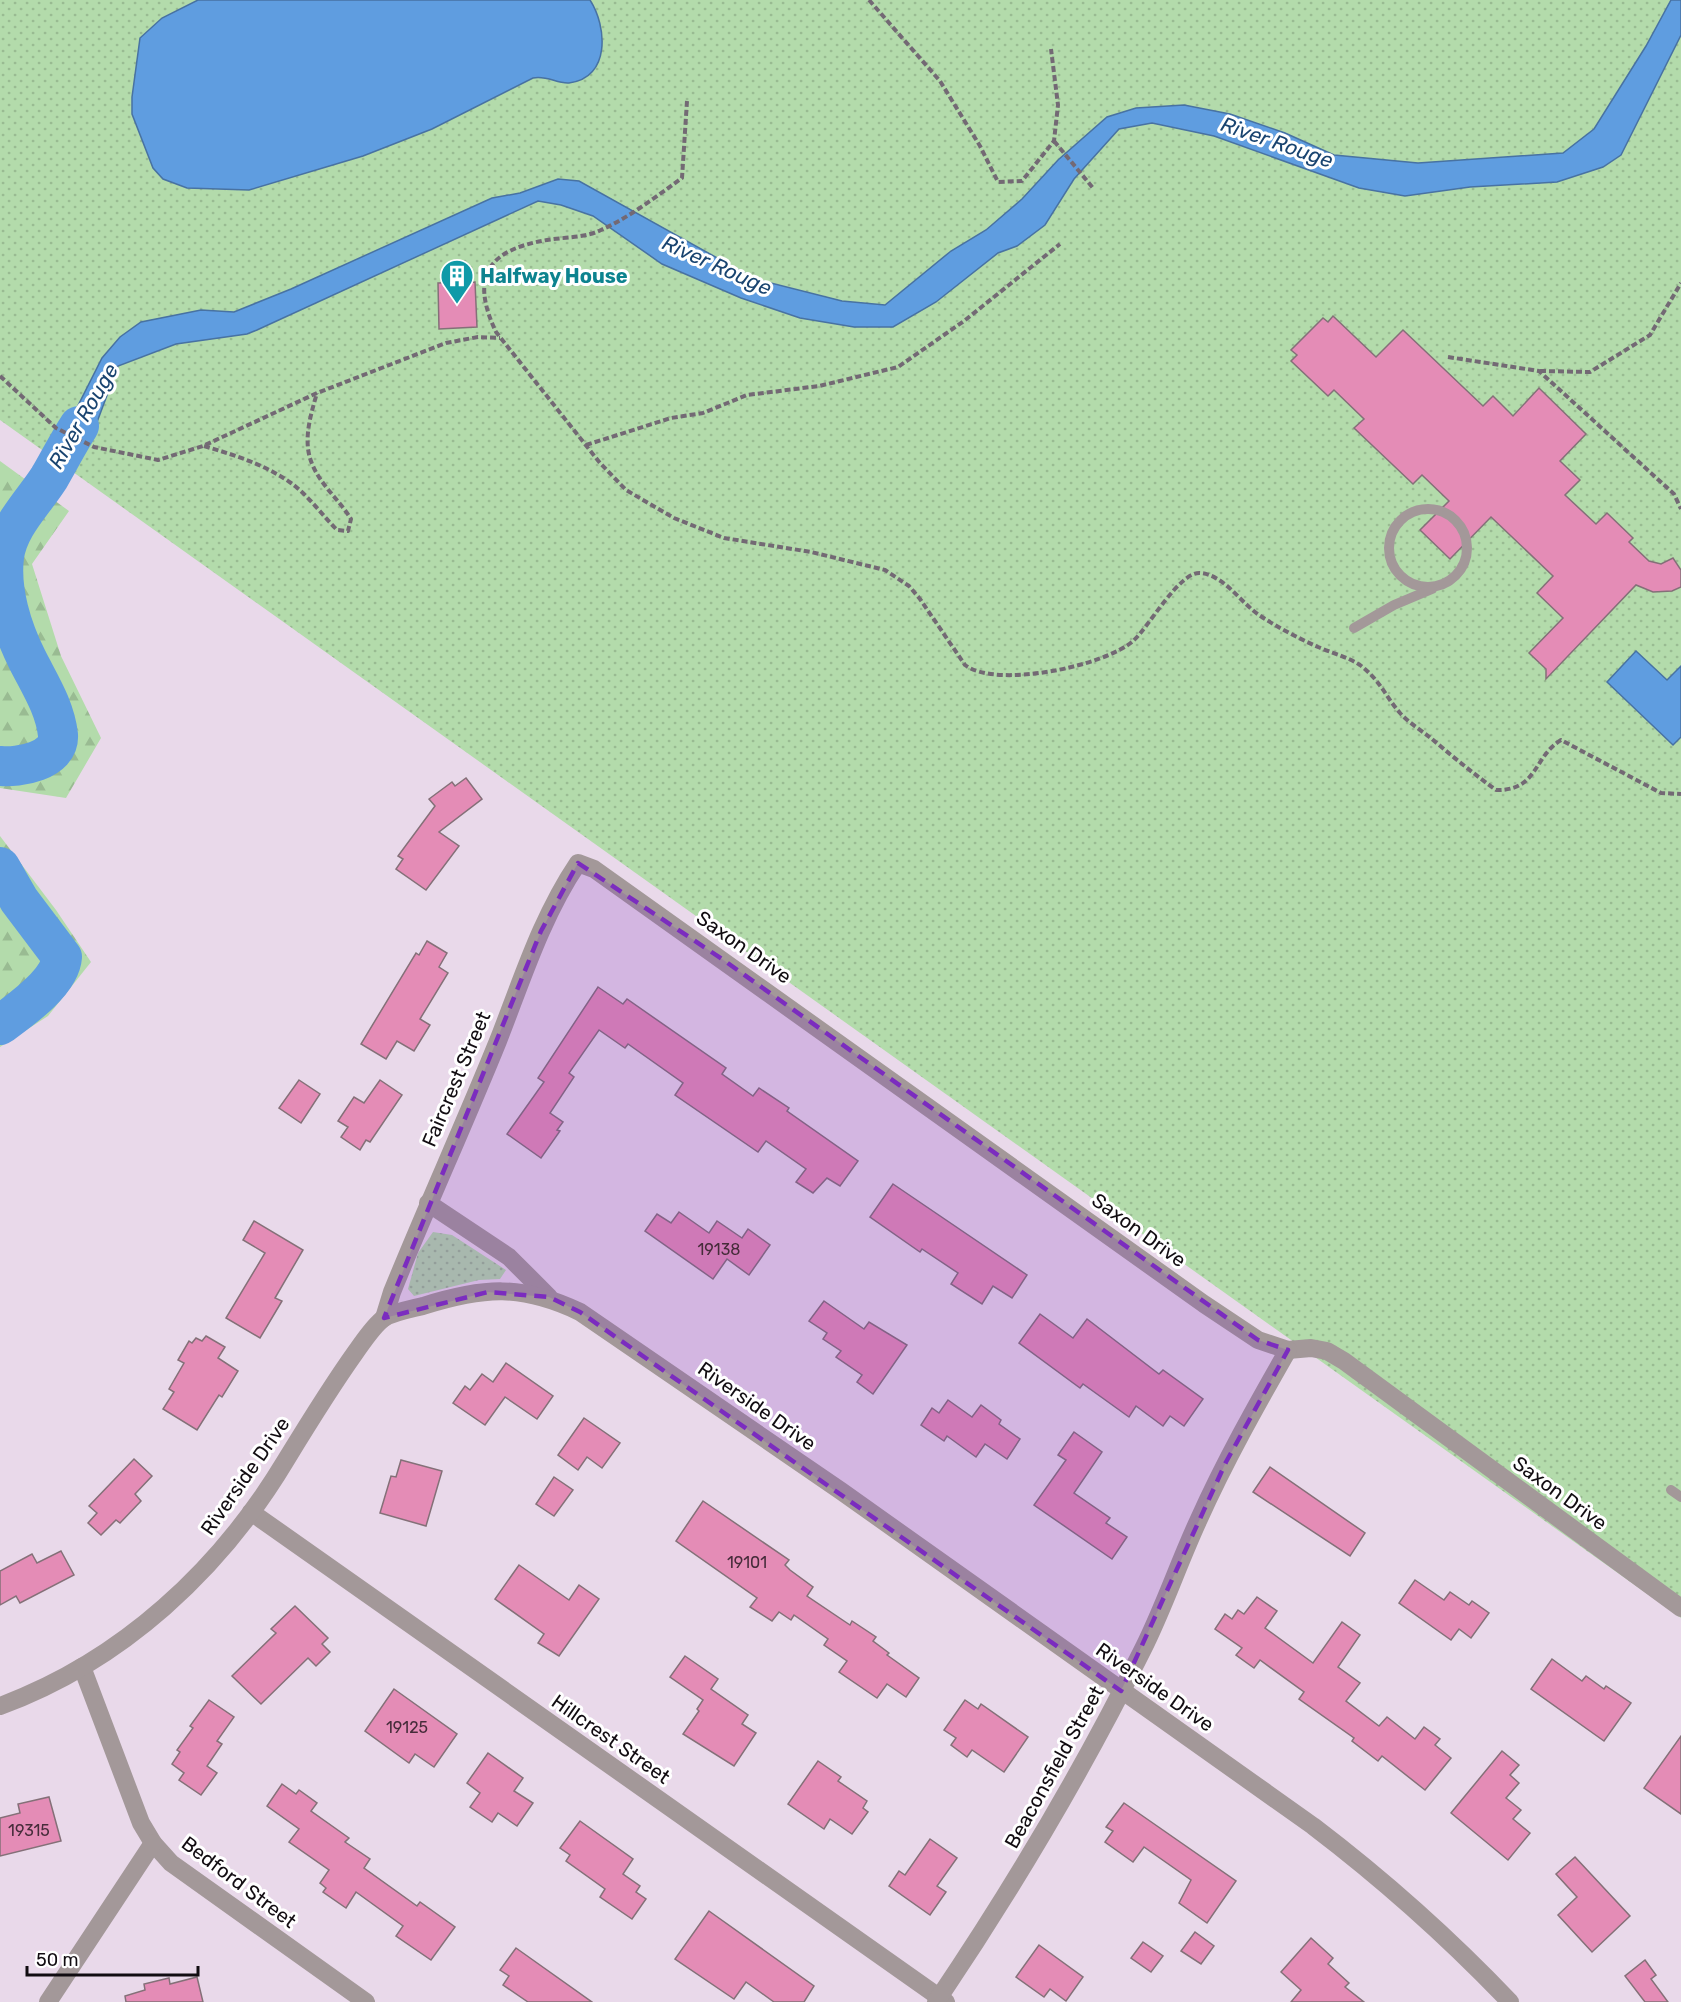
<svg xmlns="http://www.w3.org/2000/svg" width="1681" height="2002" font-family="Rubik,sans-serif">
<defs>
<pattern id="grass-dots" width="8" height="8" patternUnits="userSpaceOnUse" patternTransform="scale(1.5)"><rect width="8" height="8" fill="#b3dbab"/><path d="M2 2h.1M6 6h.1" fill="none" stroke="#99bb92" stroke-width="1.8" stroke-linecap="round"/></pattern>
<pattern id="forest-firs" width="22" height="20" patternUnits="userSpaceOnUse" patternTransform="scale(1.5)"><rect width="22" height="20" fill="#b3dbab"/><path d="M5 1l3.5 6h-7zM16 11l3.5 6h-7z" fill="#99bb92"/></pattern>
</defs>
<rect width="100%" height="100%" fill="#e9d9ea"/>
<g fill="url(#grass-dots)">
<path d="M 0,0 L 1681,0 L 1681,1618 L 0,420 Z"/>
<path d="M 433,1232 L 452,1235 L 506,1270 L 500,1279 L 479,1280 L 414,1296 L 408,1289 L 418,1253 Z"/>
</g>
<g fill="url(#forest-firs)">
<path d="M 0,461 L 69,511 L 32,564 L 61,656 L 101,738 L 66,798 L 0,788 Z"/>
<path d="M 0,836 L 56,910 L 91,962 L 48,1016 L 0,1047 Z"/>
</g>
<g fill="#5f9de0" stroke="#4872a2" stroke-width="1.5">
<path d="M 198,0 L 590,0 C 607,26 611,78 569,83 C 557,84 547,75 533,78 L 432,129 L 363,156 L 249,190 L 187,188 L 163,179 L 153,168 L 132,114 L 132,97 L 140,38 L 162,18 Z"/>
<path d="M 1671,0 L 1681,0 L 1681,35 L 1621,155 L 1603,167 L 1557,182 L 1470,187 L 1405,196 L 1359,188 L 1214,136 L 1152,123 L 1119,129 L 1074,179 L 1045,225 L 1017,246 L 998,253 L 936,302 L 893,327 L 854,327 L 800,318 L 741,298 L 662,264 L 593,216 L 561,205 L 538,201 L 257,330 L 247,334 L 176,344 L 118,366 L 94,430 L 55,477 L 45,471 L 102,358 L 120,337 L 141,322 L 201,310 L 234,312 L 291,289 L 492,198 L 520,193 L 558,179 L 579,181 L 755,279 L 842,301 L 885,305 L 951,251 L 986,230 L 1022,199 L 1058,160 L 1107,117 L 1136,108 L 1184,105 L 1230,114 L 1285,133 L 1334,155 L 1418,163 L 1563,153 L 1594,129 L 1646,46 Z"/>
<path d="M 1636,651 L 1667,680 L 1681,666 L 1681,737 L 1673,745 L 1607,682 Z"/>
</g>
<g fill="none" stroke-linecap="round" stroke-linejoin="round">
<g stroke="#5f9de0" stroke-width="40">
<path d="M 0,766 C 18,768 60,761 58,735 C 55,707 39,683 27,659 C 12,629 0,591 4,557 C 8,526 33,503 49,478 C 59,461 68,443 79,426"/>
<path d="M 0,867 L 19,900 L 62,957 C 60,983 19,1011 0,1025"/>
</g>
</g>
<g fill="#e48cb6" stroke="#847078" stroke-width="1.5">
<path d="M 475,282 L 477,327 L 439,329 L 438,283 Z"/>
<path d="M 1333,316 L 1376,357 L 1403,330 L 1483,406 L 1493,396 L 1513,416 L 1539,388 L 1586,434 L 1560,461 L 1580,480 L 1565,495 L 1596,524 L 1607,513 L 1633,538 L 1629,542 L 1649,561 L 1661,564 L 1673,558 L 1681,570 L 1681,587 L 1672,591 L 1653,592 L 1636,585 L 1546,679 L 1546,669 L 1529,653 L 1563,618 L 1537,593 L 1553,576 L 1491,517 L 1450,559 L 1420,530 L 1449,501 L 1422,475 L 1413,484 L 1354,428 L 1364,419 L 1334,390 L 1328,396 L 1291,361 L 1297,355 L 1291,350 L 1323,318 L 1328,322 Z"/>
<path d="M 466,778 L 482,799 L 439,832 L 459,846 L 426,890 L 396,869 L 403,859 L 398,856 L 435,806 L 429,799 L 452,782 L 455,786 Z"/>
<path d="M 427,941 L 447,953 L 439,967 L 448,973 L 420,1019 L 430,1025 L 414,1051 L 397,1041 L 386,1059 L 361,1044 L 416,953 L 419,955 Z"/>
<path d="M 598,987 L 623,1004 L 627,999 L 726,1068 L 722,1074 L 753,1096 L 759,1088 L 789,1108 L 787,1111 L 858,1161 L 840,1186 L 827,1178 L 813,1193 L 796,1182 L 806,1169 L 766,1141 L 758,1152 L 675,1095 L 683,1083 L 628,1044 L 625,1048 L 599,1030 L 569,1073 L 574,1077 L 550,1113 L 563,1122 L 557,1130 L 560,1131 L 541,1158 L 507,1134 L 544,1082 L 538,1078 Z"/>
<path d="M 299,1080 L 320,1094 L 301,1123 L 279,1108 Z"/>
<path d="M 380,1080 L 402,1095 L 370,1142 L 366,1140 L 360,1150 L 341,1137 L 348,1127 L 338,1121 L 354,1097 L 364,1103 Z"/>
<path d="M 893,1184 L 1027,1275 L 1012,1298 L 993,1286 L 982,1304 L 951,1284 L 958,1273 L 922,1249 L 920,1252 L 870,1217 Z"/>
<path d="M 679,1212 L 709,1233 L 717,1221 L 742,1238 L 748,1229 L 770,1245 L 749,1275 L 727,1259 L 713,1279 L 645,1231 L 657,1214 L 671,1223 Z"/>
<path d="M 254,1221 L 303,1250 L 275,1298 L 282,1301 L 260,1338 L 226,1318 L 265,1253 L 243,1240 Z"/>
<path d="M 824,1301 L 864,1329 L 869,1322 L 907,1345 L 873,1394 L 857,1382 L 862,1375 L 836,1357 L 841,1351 L 823,1339 L 827,1333 L 809,1321 Z"/>
<path d="M 1040,1314 L 1073,1338 L 1087,1319 L 1159,1374 L 1163,1370 L 1203,1399 L 1184,1426 L 1170,1416 L 1163,1426 L 1136,1406 L 1129,1417 L 1083,1384 L 1080,1388 L 1019,1343 Z"/>
<path d="M 206,1336 L 225,1347 L 218,1358 L 238,1371 L 222,1397 L 219,1395 L 197,1430 L 163,1409 L 174,1392 L 169,1389 L 184,1363 L 178,1360 L 189,1341 L 192,1343 L 196,1338 L 202,1341 Z"/>
<path d="M 506,1363 L 553,1396 L 537,1419 L 505,1397 L 485,1425 L 453,1403 L 465,1386 L 470,1390 L 482,1374 L 493,1382 Z"/>
<path d="M 948,1400 L 972,1417 L 981,1405 L 1001,1420 L 999,1424 L 1020,1439 L 1007,1459 L 985,1444 L 976,1457 L 947,1436 L 944,1441 L 921,1425 L 932,1408 L 939,1413 Z"/>
<path d="M 584,1418 L 620,1443 L 602,1468 L 587,1457 L 578,1470 L 558,1455 Z"/>
<path d="M 1074,1432 L 1102,1452 L 1074,1493 L 1110,1518 L 1106,1523 L 1127,1537 L 1112,1559 L 1034,1505 L 1066,1460 L 1058,1455 Z"/>
<path d="M 134,1459 L 152,1476 L 135,1494 L 141,1501 L 120,1523 L 116,1520 L 101,1535 L 88,1523 L 97,1513 L 89,1506 Z"/>
<path d="M 401,1460 L 442,1471 L 426,1526 L 380,1513 L 391,1476 L 396,1477 Z"/>
<path d="M 1270,1467 L 1365,1533 L 1350,1556 L 1253,1492 Z"/>
<path d="M 554,1477 L 573,1490 L 554,1516 L 536,1504 Z"/>
<path d="M 703,1501 L 789,1560 L 785,1565 L 790,1570 L 813,1587 L 807,1596 L 850,1625 L 852,1621 L 876,1637 L 873,1641 L 889,1653 L 887,1655 L 919,1678 L 906,1697 L 887,1684 L 877,1698 L 839,1672 L 847,1661 L 824,1645 L 828,1639 L 794,1615 L 791,1620 L 779,1612 L 772,1621 L 750,1607 L 757,1598 L 676,1541 Z"/>
<path d="M 61,1551 L 74,1575 L 20,1603 L 16,1596 L 0,1605 L 0,1571 L 32,1554 L 37,1563 Z"/>
<path d="M 519,1565 L 569,1600 L 579,1585 L 599,1599 L 559,1656 L 538,1643 L 544,1634 L 495,1599 Z"/>
<path d="M 1415,1580 L 1444,1600 L 1450,1592 L 1469,1605 L 1472,1601 L 1489,1613 L 1471,1638 L 1459,1629 L 1451,1640 L 1399,1603 Z"/>
<path d="M 1257,1597 L 1277,1611 L 1265,1628 L 1313,1663 L 1342,1622 L 1360,1635 L 1338,1667 L 1360,1683 L 1346,1701 L 1379,1726 L 1387,1717 L 1415,1739 L 1424,1727 L 1440,1739 L 1435,1745 L 1451,1758 L 1425,1790 L 1382,1756 L 1378,1761 L 1352,1741 L 1354,1738 L 1299,1699 L 1304,1692 L 1260,1660 L 1254,1668 L 1236,1655 L 1242,1648 L 1215,1629 L 1225,1614 L 1232,1619 L 1238,1610 L 1244,1614 Z"/>
<path d="M 295,1606 L 328,1638 L 322,1644 L 330,1652 L 316,1666 L 308,1658 L 261,1704 L 232,1676 L 276,1633 L 271,1629 Z"/>
<path d="M 685,1656 L 718,1679 L 711,1689 L 748,1715 L 742,1724 L 756,1733 L 734,1766 L 683,1734 L 699,1711 L 697,1709 L 703,1700 L 670,1677 Z"/>
<path d="M 1552,1659 L 1582,1681 L 1586,1676 L 1604,1689 L 1606,1686 L 1631,1703 L 1604,1741 L 1531,1689 Z"/>
<path d="M 394,1689 L 457,1734 L 434,1767 L 415,1754 L 409,1763 L 365,1731 Z"/>
<path d="M 209,1700 L 234,1717 L 217,1741 L 222,1744 L 207,1766 L 217,1773 L 201,1795 L 179,1780 L 184,1773 L 172,1764 L 180,1752 L 177,1750 L 193,1728 L 190,1726 Z"/>
<path d="M 965,1700 L 978,1709 L 981,1704 L 1028,1737 L 1004,1772 L 972,1750 L 967,1757 L 951,1745 L 956,1738 L 944,1730 Z"/>
<path d="M 1681,1736 L 1681,1814 L 1644,1788 Z"/>
<path d="M 1502,1751 L 1519,1765 L 1510,1775 L 1519,1783 L 1506,1798 L 1521,1810 L 1513,1819 L 1530,1833 L 1508,1860 L 1451,1813 Z"/>
<path d="M 488,1753 L 523,1778 L 514,1791 L 533,1803 L 517,1826 L 498,1813 L 492,1822 L 470,1807 L 480,1793 L 467,1783 Z"/>
<path d="M 818,1761 L 841,1777 L 838,1781 L 867,1801 L 863,1808 L 868,1812 L 852,1834 L 830,1819 L 824,1829 L 788,1804 Z"/>
<path d="M 282,1784 L 296,1794 L 299,1790 L 317,1803 L 311,1811 L 349,1838 L 345,1842 L 370,1859 L 364,1868 L 417,1906 L 420,1902 L 455,1927 L 431,1960 L 396,1936 L 403,1926 L 356,1892 L 346,1908 L 323,1892 L 326,1888 L 320,1883 L 329,1870 L 289,1842 L 299,1829 L 267,1806 Z"/>
<path d="M 49,1797 L 61,1841 L 0,1856 L 0,1818 L 20,1813 L 18,1804 Z"/>
<path d="M 1124,1803 L 1236,1881 L 1207,1923 L 1179,1903 L 1191,1880 L 1144,1847 L 1133,1862 L 1105,1842 L 1113,1831 L 1106,1827 Z"/>
<path d="M 580,1821 L 633,1859 L 623,1874 L 640,1886 L 636,1892 L 646,1899 L 632,1919 L 600,1897 L 605,1889 L 566,1861 L 570,1855 L 560,1848 Z"/>
<path d="M 930,1839 L 957,1858 L 937,1886 L 946,1892 L 930,1915 L 889,1886 L 899,1871 L 905,1875 Z"/>
<path d="M 1575,1857 L 1630,1916 L 1592,1952 L 1558,1915 L 1577,1897 L 1556,1874 Z"/>
<path d="M 709,1911 L 814,1986 L 804,2002 L 774,2002 L 746,1982 L 734,1999 L 675,1959 Z"/>
<path d="M 1195,1932 L 1214,1946 L 1201,1964 L 1181,1951 Z"/>
<path d="M 1311,1938 L 1333,1958 L 1328,1964 L 1349,1983 L 1345,1987 L 1364,2002 L 1291,2002 L 1301,1990 L 1281,1972 Z"/>
<path d="M 1143,1942 L 1163,1956 L 1151,1972 L 1131,1958 Z"/>
<path d="M 1039,1945 L 1083,1977 L 1066,2001 L 1050,1989 L 1044,1997 L 1016,1977 Z"/>
<path d="M 516,1948 L 592,2002 L 528,2002 L 503,1985 L 509,1976 L 500,1970 Z"/>
<path d="M 1645,1960 L 1656,1975 L 1651,1979 L 1668,2002 L 1645,2002 L 1625,1976 Z"/>
<path d="M 197,1977 L 203,2002 L 126,2002 L 125,1996 L 145,1990 L 144,1984 L 169,1978 L 170,1984 Z"/>
</g>
<g fill="none" stroke-linecap="round" stroke-linejoin="round">
<g stroke="#736974" stroke-width="4" stroke-dasharray="6 3" stroke-linecap="butt">
<path d="M 869,0 L 940,81 L 980,146 L 998,182 L 1022,181 L 1054,141 L 1058,105 L 1051,49"/>
<path d="M 687,101 L 682,178 C 657,196 630,217 601,230 C 585,238 565,237 547,240 C 487,250 470,277 496,332 L 600,463 L 626,490 L 674,518 L 724,538 L 811,552 L 885,570 L 909,586 L 920,599 L 965,665 C 996,689 1105,666 1133,641 C 1149,627 1180,570 1201,573 C 1225,576 1240,602 1259,615 C 1277,627 1298,638 1318,647 C 1332,653 1348,657 1360,665 C 1381,681 1385,696 1400,713 C 1409,723 1422,731 1432,739 C 1453,757 1474,774 1496,790 C 1538,791 1533,757 1561,740 L 1661,793 L 1681,794"/>
<path d="M 1054,141 L 1093,188"/>
<path d="M 1448,357 L 1539,371 L 1674,494 L 1681,509"/>
<path d="M 1540,371 L 1590,372 L 1650,335 L 1681,283"/>
<path d="M 0,376 L 56,428 L 94,447 L 158,460 L 203,446 L 317,393 L 446,343 L 478,337 L 500,338"/>
<path d="M 586,445 L 671,418 L 703,413 L 747,395 L 819,386 L 898,367 L 964,321 L 1060,244"/>
<path d="M 204,446 C 234,455 264,464 291,483 C 308,495 322,515 337,530 L 348,531 L 351,519 C 340,501 321,485 313,466 C 302,443 310,417 317,393"/>
</g>
<g stroke="#a39899" stroke-width="10">
<circle cx="1428" cy="548" r="39"/>
<path d="M 1354,628 L 1394,605 L 1432,589"/>
<path d="M 1671,1490 L 1681,1497"/>
</g>
<g stroke="#a39899" stroke-width="18">
<path d="M 428,1203 L 509,1257 L 549,1297"/>
<path d="M 384,1318 L 392,1292 C 426,1208 464,1125 498,1041 C 522,980 541,918 578,863 L 594,869 L 1204,1304 L 1258,1340 L 1288,1350 L 1311,1348 L 1327,1351 L 1344,1361 L 1681,1608"/>
<path d="M 251,1512 L 946,2002"/>
<path d="M 82,1667 L 141,1823 L 153,1843 L 171,1863 L 366,2002"/>
<path d="M 0,1706 C 122,1661 220,1570 286,1460 C 308,1424 330,1388 355,1353 C 363,1342 373,1326 384,1318 C 394,1312 411,1309 423,1306 C 484,1287 521,1284 580,1312 L 841,1491 L 1313,1826 C 1384,1880 1449,1938 1510,2002"/>
<path d="M 48,2002 L 153,1843"/>
<path d="M 936,2002 C 1013,1888 1082,1772 1143,1649 C 1164,1607 1179,1562 1199,1519 C 1225,1461 1256,1406 1288,1350"/>
</g>
</g>
<path fill="#7b2cbf" fill-opacity="0.2" stroke="#7b2cbf" stroke-width="4.5" stroke-dasharray="12 8" stroke-linejoin="round" d="M 578,863 L 722,959 L 1258,1340 L 1288,1350 L 1226,1462 L 1121,1691 L 580,1312 L 549,1297 L 488,1292 L 384,1318 L 541,931 Z"/>
<defs>
<g id="building-pin" transform="scale(1.725)"><path d="M0 17L-7.5 6A9.5 9.5 0 1 1 7.5 6Z" fill="#0f9aa8" stroke="#fff"/><path d="M-4-6H4V6H1V3H-1V6H-4ZM-2.5-4.3h1.7v1.8h-1.7ZM.8-4.3h1.7v1.8H.8ZM-2.5-1h1.7V.8h-1.7ZM.8-1h1.7V.8H.8Z" fill="#fff"/></g>
</defs>
<g fill-rule="evenodd">
<use href="#building-pin" x="457" y="276"/>
</g>
<g text-anchor="middle" dominant-baseline="central" stroke-width="6" stroke-linejoin="round" paint-order="stroke">
<g font-size="16" fill="#462c3a">
<text x="719" y="1249">19138</text>
<text x="747" y="1562">19101</text>
<text x="407" y="1727">19125</text>
<text x="29" y="1830">19315</text>
</g>
<g font-size="20" font-weight="bold" fill="#0d838f" stroke="#fff" text-anchor="start">
<text x="480" y="276">Halfway House</text>
</g>
<g font-size="20" fill="#110c11" stroke="#fff">
<text transform="translate(744 947) rotate(35)">Saxon Drive</text>
<text transform="translate(456 1079) rotate(-67)">Faircrest Street</text>
<text transform="translate(1139 1230) rotate(36)">Saxon Drive</text>
<text transform="translate(757 1406) rotate(35)">Riverside Drive</text>
<text transform="translate(245 1476) rotate(-55)">Riverside Drive</text>
<text transform="translate(1560 1493) rotate(36)">Saxon Drive</text>
<text transform="translate(1155 1687) rotate(35)">Riverside Drive</text>
<text transform="translate(611 1739) rotate(35)">Hillcrest Street</text>
<text transform="translate(1054 1767) rotate(-61)">Beaconsfield Street</text>
<text transform="translate(239 1882) rotate(37)">Bedford Street</text>
</g>
<g font-size="21" font-style="italic" fill="#194470" stroke="#fff">
<text transform="translate(1277 142) rotate(19)">River Rouge</text>
<text transform="translate(717 265) rotate(24)">River Rouge</text>
<text transform="translate(83 416) rotate(-60)">River Rouge</text>
</g>
</g>
<path d="M27 1966v9h171v-9" fill="none" stroke="#110c11" stroke-width="3"/>
<text x="36" y="1966" font-size="18" fill="#110c11" stroke="#ffffff" stroke-width="4.5" paint-order="stroke">50 m</text>
</svg>
